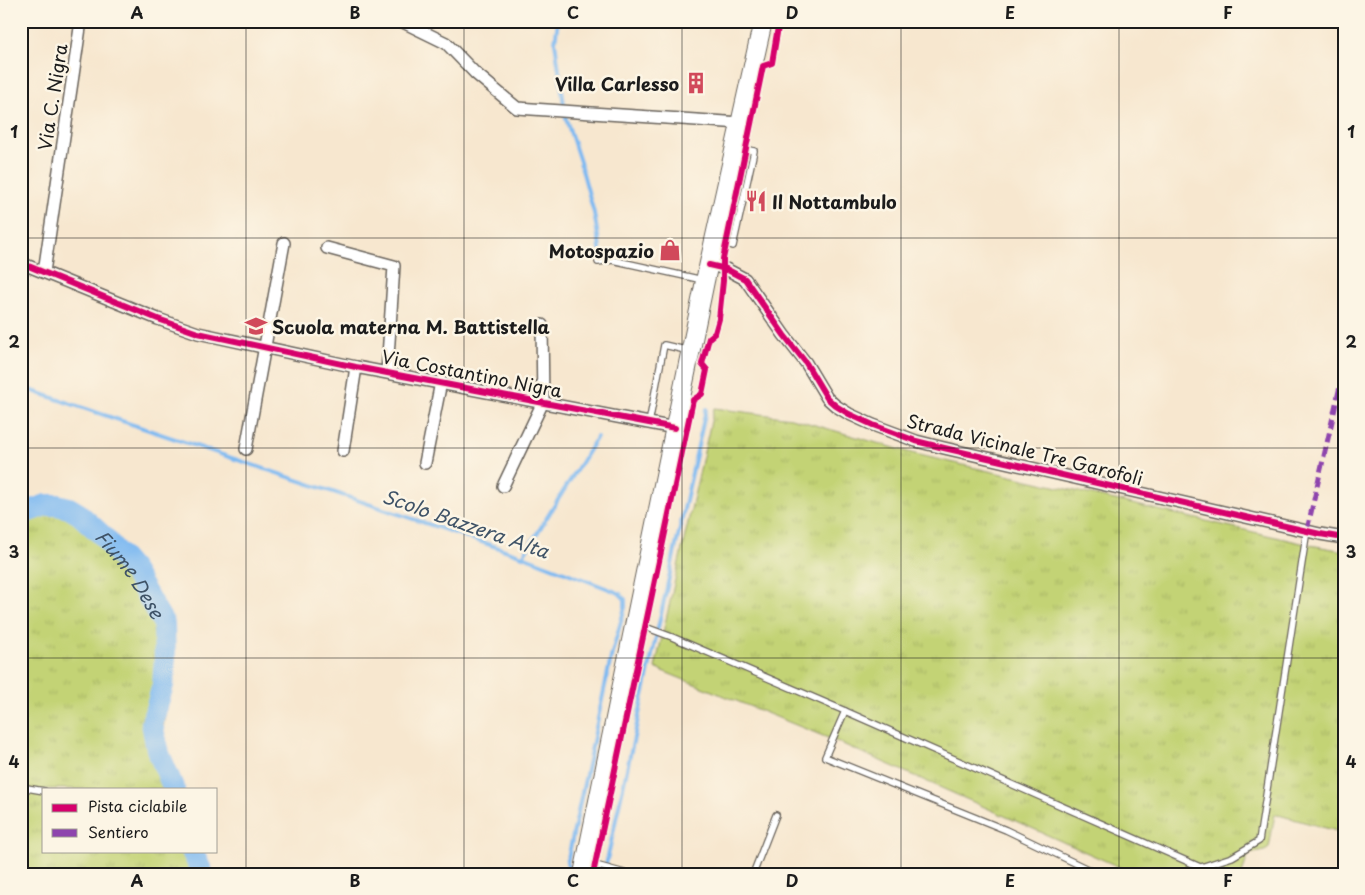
<svg xmlns="http://www.w3.org/2000/svg" width="1365" height="895" font-family="'Playpen Sans',sans-serif">
<defs>
<pattern id="grass-tufts" width="24" height="20" patternUnits="userSpaceOnUse" patternTransform="scale(1.25)"><rect width="24" height="20" fill="#c3d375"/><path d="M3 7l-1-3M5 7V3M7 7l1-3M15 17l-1-3M17 17v-4M19 17l1-3" fill="none" stroke="#a7b565"/></pattern>
</defs>
<rect width="100%" height="100%" fill="#fcf5e5"/>
<filter id="ink" filterUnits="userSpaceOnUse"><feTurbulence type="fractalNoise" baseFrequency=".02" numOctaves="2"/><feDisplacementMap in="SourceGraphic" scale="10" xChannelSelector="R" yChannelSelector="G"/><feConvolveMatrix kernelMatrix="1 2 1 2 8 2 1 2 1" color-interpolation-filters="sRGB"/></filter>
<filter id="wash" filterUnits="userSpaceOnUse"><feTurbulence type="fractalNoise" baseFrequency=".0096" numOctaves="4" result="noise"/><feDisplacementMap in="SourceGraphic" scale="20" xChannelSelector="R" yChannelSelector="G"/><feGaussianBlur stdDeviation="1.12" result="paint"/><feColorMatrix in="noise" values="0 0 0 0 0 0 0 0 0 0 0 0 0 0 0 0 0 1.4 0 .05"/><feComposite in="paint" operator="in"/></filter>
<g filter="url(#wash)">
<rect width="100%" height="100%" fill="#f7e7cf"/>
<g fill="url(#grass-tufts)" stroke="#707848">
<path d="M 714,408 L 791,418 L 915,454 L 1310,545 L 1344,551 L 1344,833 L 1275,814 L 1269,848 C 1263,854 1255,851 1248,855 L 1242,874 L 1135,874 L 838,742 L 655,668 Z"/>
<path d="M 56,499 L 70,502 L 84,510 L 107,528 L 136,562 L 169,613 L 172,627 L 173,659 L 163,729 L 171,769 L 179,789 L 44,789 L 44,851 L 200,851 L 209,874 L 21,874 L 21,509 L 35,503 Z"/>
</g>
<g fill="none" stroke-linecap="round" stroke-linejoin="round">
<g stroke="#7fbaf1" stroke-width="4">
<path d="M 558,21 L 555,42 L 566,119 L 580,162 L 594,213 L 601,254"/>
<path d="M 21,387 L 523,556 L 619,593 L 625,599 L 625,607 L 612,653 L 567,863 C 569,870 573,872 580,873"/>
<path d="M 523,556 L 597,437"/>
<path d="M 604,874 L 706,409"/>
</g>
<g stroke="#7fbaf1" stroke-width="22">
<path id="s1" d="M 21,514 L 46,505 L 57,505 L 69,508 L 79,514 L 103,536 L 133,571 L 164,624 L 165,660 L 163,685 L 152,723 L 157,749 L 174,789"/>
<path d="M 192,851 L 203,874"/>
</g>
</g>
</g>
<g filter="url(#ink)">
<g fill="none" stroke-linecap="round" stroke-linejoin="round">
<g stroke="#69635b" stroke-width="8">
<g id="service">
<path d="M 717,241 L 733,246 L 754,151 L 738,148"/>
<path d="M 598,262 L 612,260 L 703,280"/>
<path d="M 649,423 L 664,345 L 690,351"/>
<path d="M 637,624 L 672,637 L 845,711 L 1216,874"/>
<path d="M 845,711 L 825,757 L 1006,830 L 1098,874"/>
<path d="M 21,787 L 44,791"/>
<path d="M 1342,851 L 1344,852"/>
<path d="M 588,863 L 628,874"/>
<path d="M 753,874 L 776,815"/>
<path d="M 1198,874 L 1201,867 L 1232,857 L 1259,841 L 1307,530"/>
</g>
</g>
<g stroke="#69635b" stroke-width="14">
<g id="minor">
<path d="M 401,21 L 446,43 L 475,73 L 517,108 L 741,123"/>
<path d="M 327,248 L 394,266 L 387,372"/>
<path d="M 21,263 L 158,319 L 198,333 L 356,367 L 675,428"/>
<path d="M 709,265 L 726,269 L 745,279 L 784,335 L 806,363 L 827,398 L 836,406 L 849,414 L 873,425 L 916,441 L 944,448 L 1320,534 L 1344,538"/>
<path d="M 44,272 L 81,21"/>
<path d="M 246,449 L 284,243"/>
<path d="M 343,451 L 356,367"/>
<path d="M 425,463 L 441,382"/>
<path d="M 503,486 L 543,402 L 542,325"/>
</g>
</g>
<g stroke="#69635b" stroke-width="20">
<path id="primary" d="M 583,874 L 705,281 L 763,21"/>
</g>
<use href="#service" stroke="#fff" stroke-width="5.5"/>
<use href="#minor" stroke="#fff" stroke-width="11"/>
<use href="#primary" stroke="#fff" stroke-width="18"/>
<path stroke="#8e44ad" stroke-width="5" stroke-dasharray="10 5" stroke-linecap="butt" d="M 1307,530 L 1344,369"/>
<g stroke="#fcf5e5" stroke-width="9">
<g id="cycleway">
<path d="M 21,263 L 158,319 L 198,333 L 356,367 L 675,428"/>
<path d="M 709,265 L 726,269 L 745,279 L 784,335 L 806,363 L 827,398 L 836,406 L 849,414 L 873,425 L 916,441 L 944,448 L 1320,534 L 1344,538"/>
<path d="M 593,874 L 693,400 L 702,394 L 707,370 L 702,364 L 709,338 L 715,333 L 719,319 L 723,281 L 723,259 L 763,66 L 772,63 L 779,21"/>
</g>
</g>
<use href="#cycleway" stroke="#d6006c" stroke-width="6"/>
</g>
</g>
<path fill="none" stroke="#1c1c1c" stroke-width="1" stroke-opacity="0.55" d="M 246,21 L 246,874M 464,21 L 464,874M 682,21 L 682,874M 901,21 L 901,874M 1119,21 L 1119,874M 21,238 L 1344,238M 21,448 L 1344,448M 21,658 L 1344,658"/>
<defs>
<g id="building-bare" transform="scale(1.725)"><path d="M-4-6H4V6H1V3H-1V6H-4ZM-2.5-4.3h1.7v1.8h-1.7ZM.8-4.3h1.7v1.8H.8ZM-2.5-1h1.7V.8h-1.7ZM.8-1h1.7V.8H.8Z" fill="#d1495b" stroke="#fcf5e5" stroke-width="2.5" paint-order="stroke"/></g>
<g id="restaurant-bare" transform="scale(1.725)"><path d="M-5-6h1v4h1v-4h1v4h1v-4h1v5L-1.5 .5V6h-2V.5L-5-1ZM5-6V6H3V1.5H1.5Q1.5-4 5-6Z" fill="#d1495b" stroke="#fcf5e5" stroke-width="2.5" paint-order="stroke"/></g>
<g id="shop-bare" transform="scale(1.725)"><path d="M-5-2.5h2.3a2.7 3.5 0 0 1 5.4 0H5L5.5 6h-11ZM-1.5-2.5h3a1.5 2.3 0 0 0-3 0Z" fill="#d1495b" stroke="#fcf5e5" stroke-width="2.5" paint-order="stroke"/></g>
<g id="school-bare" transform="scale(1.725)"><path d="M0-5L7-2L0 1L-7-2ZM-4 1L0 2.5L4 1V4Q0 6-4 4Z" fill="#d1495b" stroke="#fcf5e5" stroke-width="2.5" paint-order="stroke"/></g>
</defs>
<g fill-rule="evenodd">
<use href="#building-bare" x="696" y="83"/>
<use href="#restaurant-bare" x="756" y="201"/>
<use href="#shop-bare" x="670" y="250"/>
<use href="#school-bare" x="256" y="326"/>
</g>
<g text-anchor="middle" dominant-baseline="central" stroke-width="5" stroke-linejoin="round" paint-order="stroke">
<g font-size="18" font-weight="bold" fill="#1c1c1c" stroke="#fcf5e5" text-anchor="end">
<text x="679" y="83">Villa Carlesso</text>
<text x="772" y="201" text-anchor="start">Il Nottambulo</text>
<text x="654" y="250">Motospazio</text>
<text x="272" y="326" text-anchor="start">Scuola materna M. Battistella</text>
</g>
<g font-size="18" fill="#1c1c1c" stroke="#fcf5e5">
<text transform="translate(52 97) rotate(-81)">Via C. Nigra</text>
<text transform="translate(472 373) rotate(11)">Via Costantino Nigra</text>
<text transform="translate(1025 449) rotate(14)">Strada Vicinale Tre Garofoli</text>
</g>
<g font-size="19" font-style="italic" fill="#3f5367" stroke="#fcf5e5">
<text transform="translate(466 523) rotate(19)">Scolo Bazzera Alta</text>
<text stroke="none"><textPath href="#s1" startOffset="141">Fiume Dese</textPath></text>
</g>
</g>
<rect width="1365" height="895" fill="none" stroke="#fcf5e5" stroke-width="55"/>
<rect x="42" y="788" width="175" height="65" fill="#fcf5e5" stroke="#a29e95"/>
<rect x="52" y="804" width="25" height="8" fill="#d6006c" stroke="#a29e95"/>
<text x="88" y="812" font-size="15" fill="#1c1c1c">Pista ciclabile</text>
<rect x="52" y="829" width="25" height="8" fill="#8e44ad" stroke="#a29e95"/>
<text x="88" y="838" font-size="15" fill="#1c1c1c">Sentiero</text>
<rect x="28" y="28" width="1310" height="840" fill="none" stroke="#1c1c1c" stroke-width="2"/>
<g font-size="16" text-anchor="middle" font-weight="bold" fill="#1c1c1c">
<text x="137" y="19">A</text>
<text x="355" y="19">B</text>
<text x="573" y="19">C</text>
<text x="792" y="19">D</text>
<text x="1010" y="19">E</text>
<text x="1228" y="19">F</text>
<text x="14" y="138">1</text>
<text x="1351" y="138">1</text>
<text x="14" y="348">2</text>
<text x="1351" y="348">2</text>
<text x="14" y="558">3</text>
<text x="1351" y="558">3</text>
<text x="14" y="768">4</text>
<text x="1351" y="768">4</text>
<text x="137" y="887">A</text>
<text x="355" y="887">B</text>
<text x="573" y="887">C</text>
<text x="792" y="887">D</text>
<text x="1010" y="887">E</text>
<text x="1228" y="887">F</text>
</g>
</svg>
